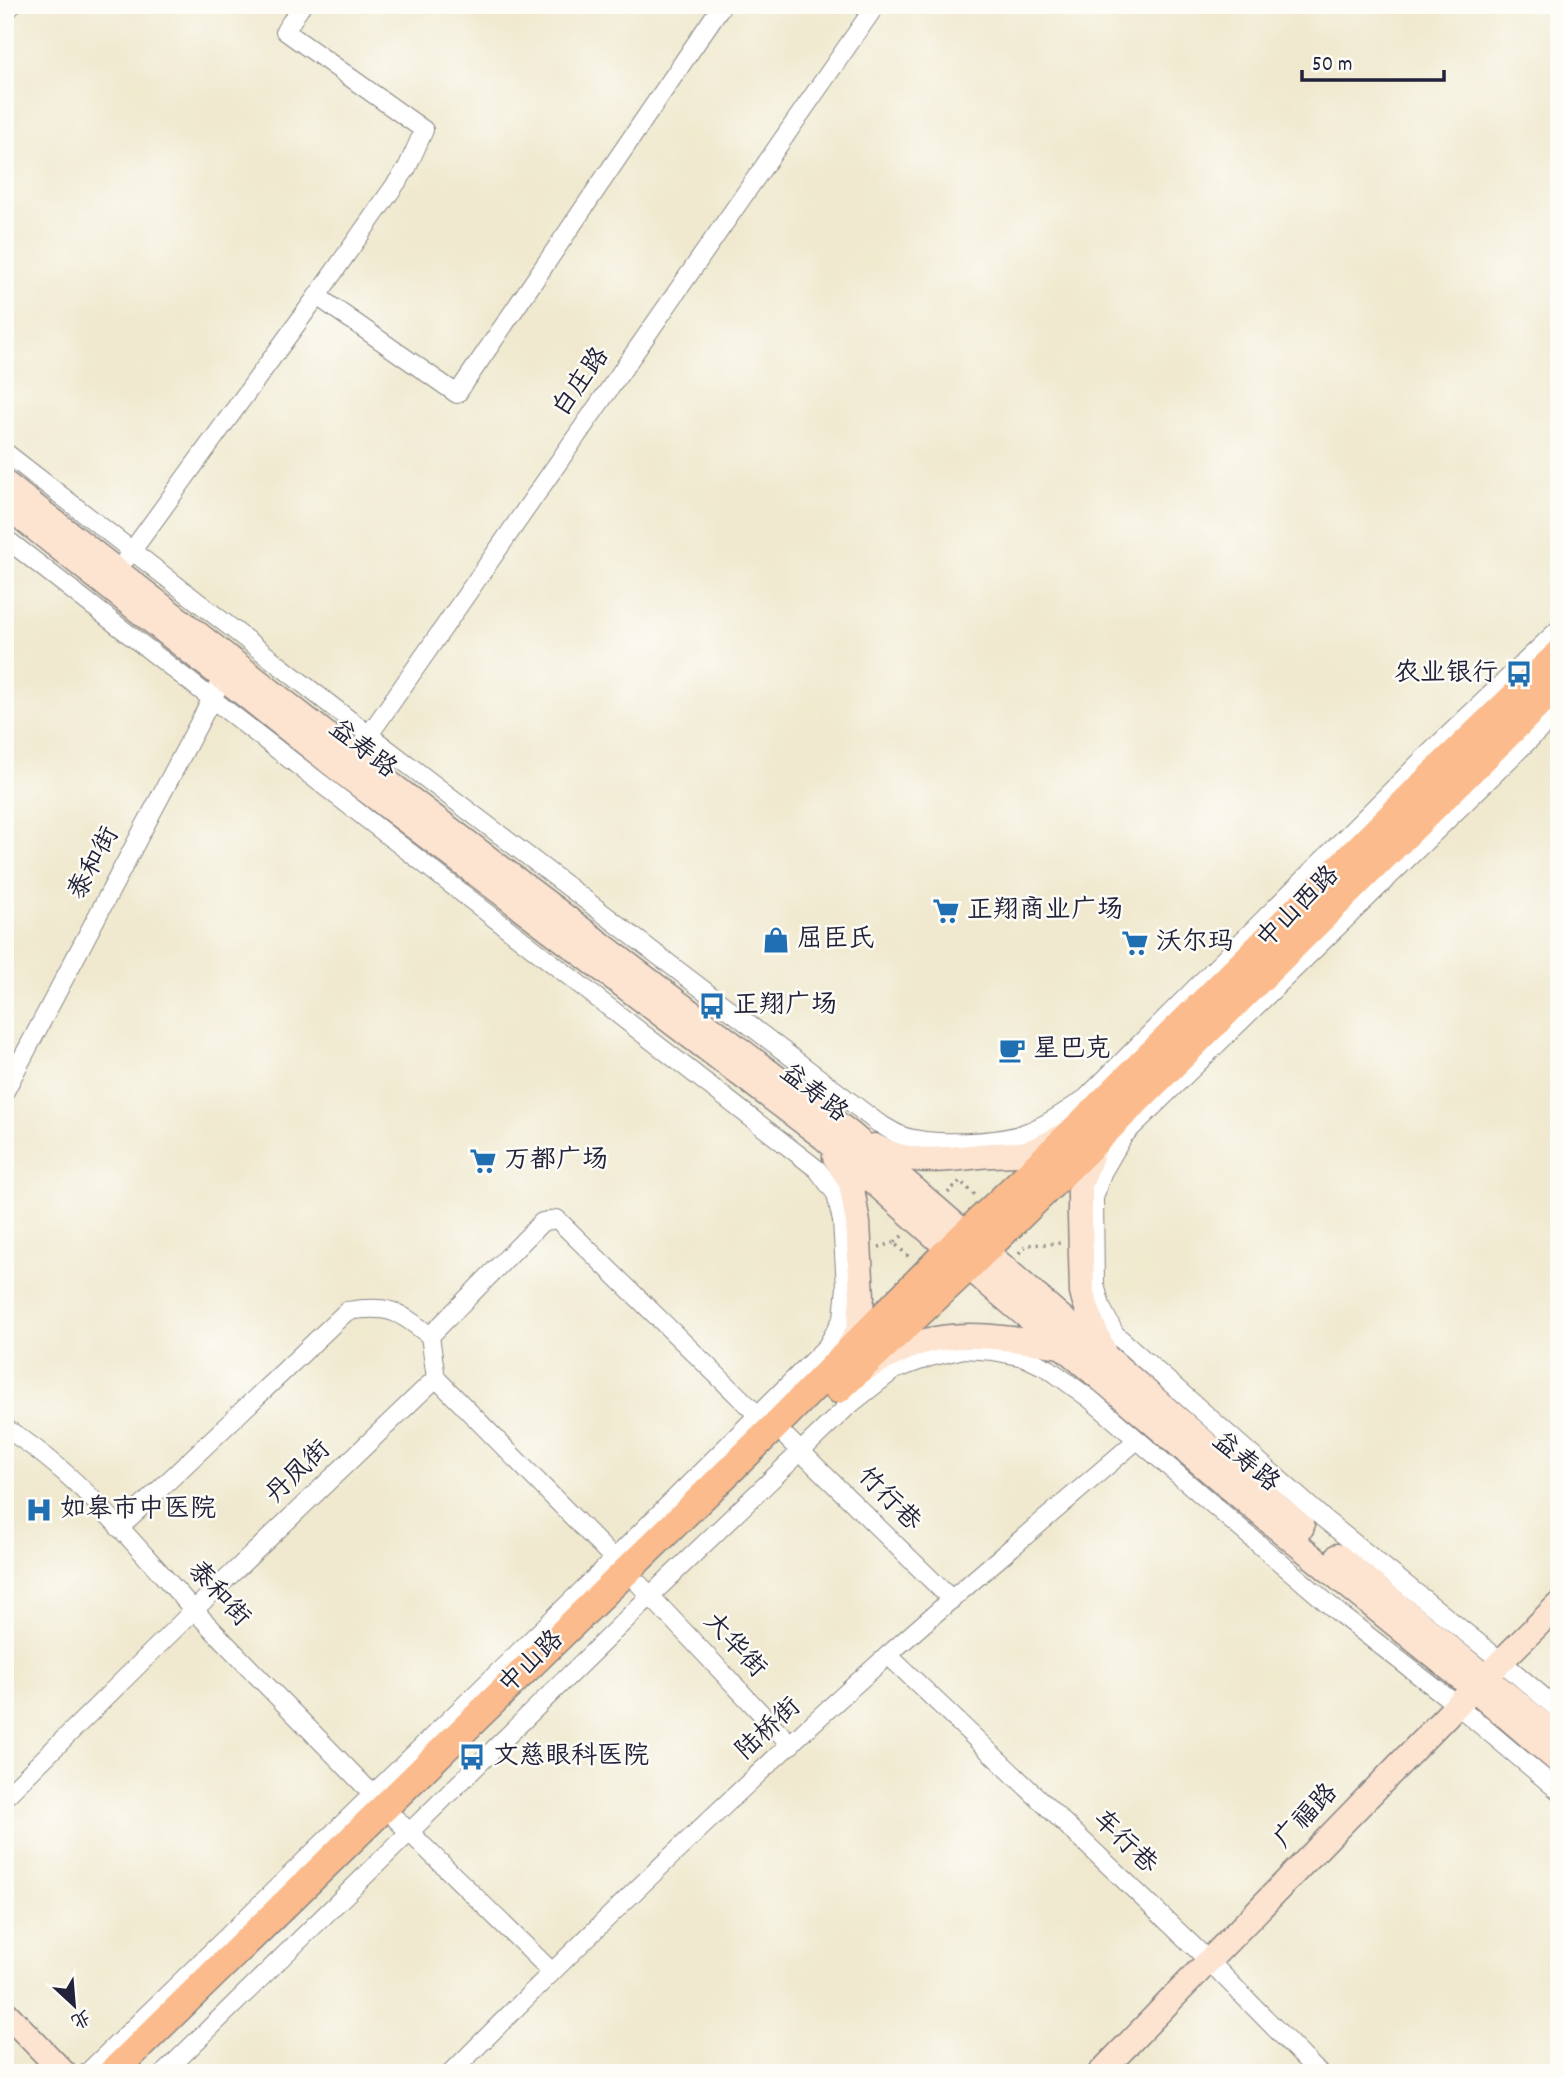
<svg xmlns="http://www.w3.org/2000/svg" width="1564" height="2078" font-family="Dekko,'LXGW WenKai TC',sans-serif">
<rect width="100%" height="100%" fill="#fdfcf7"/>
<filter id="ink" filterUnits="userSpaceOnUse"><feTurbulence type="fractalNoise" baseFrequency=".0143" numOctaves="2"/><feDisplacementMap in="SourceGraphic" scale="14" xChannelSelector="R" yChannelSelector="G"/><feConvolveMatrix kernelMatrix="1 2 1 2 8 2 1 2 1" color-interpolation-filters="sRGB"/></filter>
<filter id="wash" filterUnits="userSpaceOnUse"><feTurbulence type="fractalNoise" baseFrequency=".00686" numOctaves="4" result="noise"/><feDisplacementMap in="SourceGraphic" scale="28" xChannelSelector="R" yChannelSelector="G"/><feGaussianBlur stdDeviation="1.57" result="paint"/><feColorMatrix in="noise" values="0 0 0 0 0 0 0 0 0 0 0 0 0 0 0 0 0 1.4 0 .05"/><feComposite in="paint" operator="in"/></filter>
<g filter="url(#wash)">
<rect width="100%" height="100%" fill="#f0e9cf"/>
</g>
<g filter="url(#ink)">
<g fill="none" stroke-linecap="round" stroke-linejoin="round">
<g stroke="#898685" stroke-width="20">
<g id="street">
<path d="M 5,13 L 12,5"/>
<path d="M 317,296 L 457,394 L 722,5"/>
<path d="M 5,452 L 369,735 L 878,1123 C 886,1127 894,1133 902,1136 C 932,1146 1001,1144 1030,1131 C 1051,1123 1068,1110 1086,1098 L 1418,764 L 1559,629"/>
<path d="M 5,538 L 817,1169 L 836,1194 L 842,1221 L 846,1287 L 843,1318 L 827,1346 L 614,1559 L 87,2073"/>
<path d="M 126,559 L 317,296 L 407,168 L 424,130 L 285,31 L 302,5"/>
<path d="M 1559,711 L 1124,1135 L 1102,1173 L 1094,1198 L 1095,1285 L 1102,1309 L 1115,1334 L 1324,1519 L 1501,1661 L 1559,1710"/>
<path d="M 362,745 L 876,5"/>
<path d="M 5,1091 L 217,689"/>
<path d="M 430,1336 L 542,1222 L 557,1219 L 767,1424"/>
<path d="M 5,1428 C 79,1473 135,1546 193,1609 C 254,1674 317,1736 379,1801"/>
<path d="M 787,1438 L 952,1600"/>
<path d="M 119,1528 L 347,1311 C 389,1304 398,1311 430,1336 L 436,1378"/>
<path d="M 639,1584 L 791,1745"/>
<path d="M 888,1655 L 1209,1961 L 1319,2073"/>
<path d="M 5,1797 L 194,1610 L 436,1378 L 621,1566"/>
<path d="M 396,1819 L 552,1972"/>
<path d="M 164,2073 L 650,1596 L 847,1407 L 894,1370 L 930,1357 L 964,1349 L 993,1351 L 1024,1357 L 1049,1369 L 1090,1399 L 1340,1614 L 1457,1705 L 1559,1791"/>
<path d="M 451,2073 C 593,1930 738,1789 888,1655 C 970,1582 1054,1512 1137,1440"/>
</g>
</g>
<g stroke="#898685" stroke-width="27">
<g id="secondary">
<path d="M 5,483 L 354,756 L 851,1134 L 1302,1527"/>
<path d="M 5,505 L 342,772 L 824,1138 L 987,1283 L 1276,1527 L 1473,1688 L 1559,1762"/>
<path d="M 1097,1140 L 1080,1185 L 1080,1216 L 1082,1293 L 1092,1324 L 1103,1349"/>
<path d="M 874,1146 C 914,1168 949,1158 992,1155 C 1002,1154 1014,1155 1025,1153 C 1038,1151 1052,1141 1065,1135"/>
<path d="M 835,1157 L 851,1183 L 858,1223 L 862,1297 L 859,1329 L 847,1350"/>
<path d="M 868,1367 C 886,1358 903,1348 922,1342 C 966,1329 1017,1340 1061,1346"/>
<path d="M 1338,1556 L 1559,1737"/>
<path d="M 5,2012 L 64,2073"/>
<path d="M 1100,2073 L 1457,1705 L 1559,1604"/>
</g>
</g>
<g stroke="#898685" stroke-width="31">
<g id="primary">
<path d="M 838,1389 L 968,1267 L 1559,683"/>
<path d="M 112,2073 L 772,1429 L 949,1250 L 1075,1130 L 1433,775 L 1559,654"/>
</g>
</g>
<g stroke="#898685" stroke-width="3.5" stroke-dasharray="2 5" stroke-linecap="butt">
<path d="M 948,1193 L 960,1181 L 975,1195"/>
<path d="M 902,1236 L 894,1243 L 910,1258"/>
<path d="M 879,1247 L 894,1243"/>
<path d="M 1019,1253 L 1027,1245 L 1061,1243"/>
</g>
<use href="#street" stroke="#fff" stroke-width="18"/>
<use href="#secondary" stroke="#fde4d1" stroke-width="24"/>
<use href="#primary" stroke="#fbbb8c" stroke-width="28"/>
</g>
</g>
<defs>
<g id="bus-bare" transform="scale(2.1)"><path d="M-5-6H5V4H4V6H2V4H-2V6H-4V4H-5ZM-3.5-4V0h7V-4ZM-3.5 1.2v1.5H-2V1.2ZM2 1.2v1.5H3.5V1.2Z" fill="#1f6fb2" stroke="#fdfcf7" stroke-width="2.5" paint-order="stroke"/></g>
<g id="supermarket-bare" transform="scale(2.1)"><path d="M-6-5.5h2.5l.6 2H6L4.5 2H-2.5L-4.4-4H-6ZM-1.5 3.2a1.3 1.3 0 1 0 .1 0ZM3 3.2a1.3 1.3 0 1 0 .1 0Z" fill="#1f6fb2" stroke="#fdfcf7" stroke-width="2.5" paint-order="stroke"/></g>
<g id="shop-bare" transform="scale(2.1)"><path d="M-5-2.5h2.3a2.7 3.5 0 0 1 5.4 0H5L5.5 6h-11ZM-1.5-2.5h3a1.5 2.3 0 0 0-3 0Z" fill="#1f6fb2" stroke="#fdfcf7" stroke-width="2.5" paint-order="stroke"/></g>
<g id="cafe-bare" transform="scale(2.1)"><path d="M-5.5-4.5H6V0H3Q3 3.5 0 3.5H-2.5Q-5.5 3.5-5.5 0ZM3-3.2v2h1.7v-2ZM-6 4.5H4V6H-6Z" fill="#1f6fb2" stroke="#fdfcf7" stroke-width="2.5" paint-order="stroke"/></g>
<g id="hospital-bare" transform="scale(2.1)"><path d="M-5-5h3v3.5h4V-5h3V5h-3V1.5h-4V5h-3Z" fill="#1f6fb2" stroke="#fdfcf7" stroke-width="2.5" paint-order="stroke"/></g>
</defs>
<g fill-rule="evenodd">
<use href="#bus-bare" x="1519" y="674"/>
<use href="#supermarket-bare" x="946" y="911"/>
<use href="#shop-bare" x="776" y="940"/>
<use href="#supermarket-bare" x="1135" y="943"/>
<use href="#bus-bare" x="712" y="1006"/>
<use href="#cafe-bare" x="1012" y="1050"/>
<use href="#supermarket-bare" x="483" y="1161"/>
<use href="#hospital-bare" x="39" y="1510"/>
<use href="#bus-bare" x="472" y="1757"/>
</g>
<g text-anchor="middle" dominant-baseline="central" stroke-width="5" stroke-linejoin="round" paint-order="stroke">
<g font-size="26" fill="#22223b" stroke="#fdfcf7">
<text transform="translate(582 383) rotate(-55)">白庄路</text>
<text transform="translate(362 750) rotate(38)">益寿路</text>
<text transform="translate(95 864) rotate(-62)">泰和街</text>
<text transform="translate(1299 908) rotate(-45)">中山西路</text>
<text transform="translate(813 1094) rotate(38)">益寿路</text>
<text transform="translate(1245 1463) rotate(40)">益寿路</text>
<text transform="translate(299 1473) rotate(-44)">丹凤街</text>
<text transform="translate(888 1500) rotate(45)">竹行巷</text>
<text transform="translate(218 1595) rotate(47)">泰和街</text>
<text transform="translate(734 1646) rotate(47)">大华街</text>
<text transform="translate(532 1663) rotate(-44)">中山路</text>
<text transform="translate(769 1730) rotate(-43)">陆桥街</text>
<text transform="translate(1307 1817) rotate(-46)">广福路</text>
<text transform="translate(1124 1843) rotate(44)">车行巷</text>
</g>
<g font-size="26" fill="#22223b" stroke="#fdfcf7" text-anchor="start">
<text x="1498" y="674" text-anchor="end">农业银行</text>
<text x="967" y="911">正翔商业广场</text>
<text x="797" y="940">屈臣氏</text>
<text x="1156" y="943">沃尔玛</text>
<text x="733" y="1006">正翔广场</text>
<text x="1033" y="1050">星巴克</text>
<text x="504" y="1161">万都广场</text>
<text x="60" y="1510">如皋市中医院</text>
<text x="493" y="1757">文慈眼科医院</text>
</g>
</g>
<rect width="1564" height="2078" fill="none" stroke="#fdfcf7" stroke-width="28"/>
<g transform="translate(74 2005) rotate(154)" stroke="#fdfcf7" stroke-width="5" paint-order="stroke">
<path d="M0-5L12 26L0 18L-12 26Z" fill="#22223b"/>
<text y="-10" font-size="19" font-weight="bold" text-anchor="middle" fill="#22223b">北</text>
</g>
<path d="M1302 70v10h142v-10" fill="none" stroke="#22223b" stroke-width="3.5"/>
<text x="1312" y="70" font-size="21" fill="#22223b" stroke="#fdfcf7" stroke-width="5" paint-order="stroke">50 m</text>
</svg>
